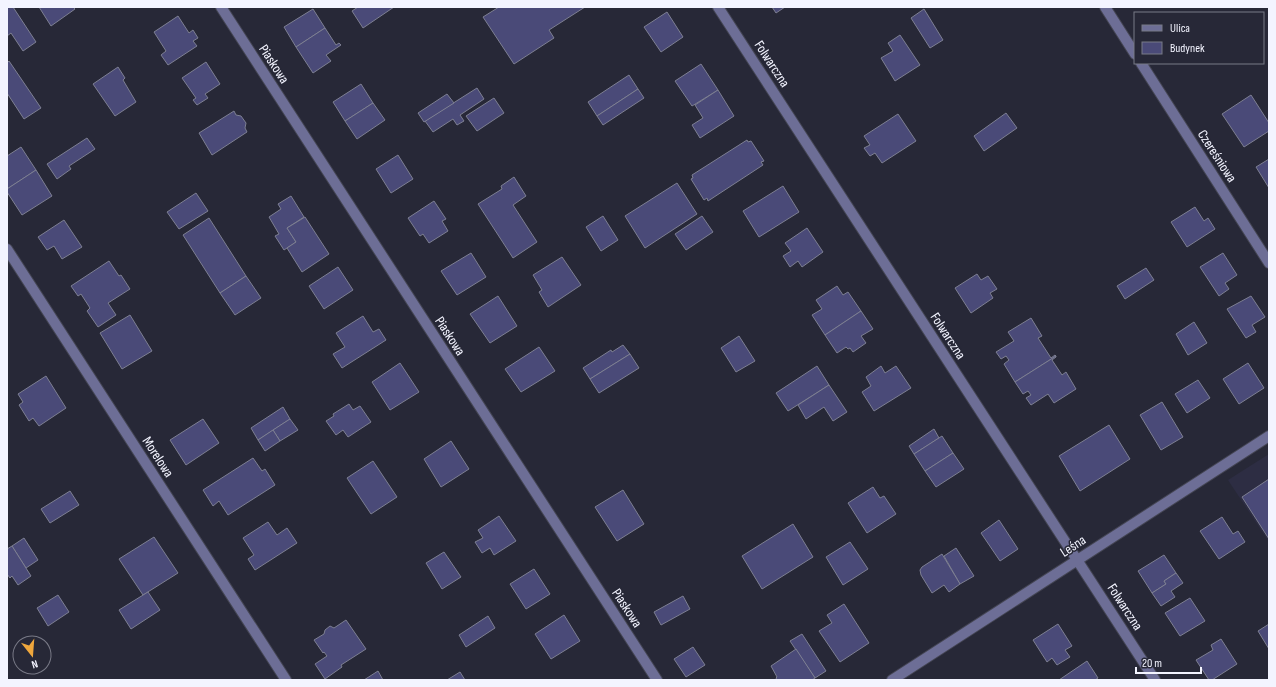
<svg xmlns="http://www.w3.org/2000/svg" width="1276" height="687" font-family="'Sofia Sans Condensed',sans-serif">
<rect width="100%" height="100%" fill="#272837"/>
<path fill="#2d2d43" d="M 1269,454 L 1269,542 L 1228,480 Z"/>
<g fill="#4a4a78" stroke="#7d7f92">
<path d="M 7,7 L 13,7 L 36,42 L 23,51 L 11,33 L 7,36 Z"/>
<path d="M 39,7 L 73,7 L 75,9 L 51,26 Z"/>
<path d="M 358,7 L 394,7 L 363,28 L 352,11 Z"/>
<path d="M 499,7 L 585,7 L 549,30 L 554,38 L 514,64 L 483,17 Z"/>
<path d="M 772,7 L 785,7 L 776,13 Z"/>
<path d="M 313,9 L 325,28 L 296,47 L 284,27 Z"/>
<path d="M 924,9 L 943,40 L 930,48 L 911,18 Z"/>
<path d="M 667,12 L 683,37 L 661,52 L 644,27 Z"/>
<path d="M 178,16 L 189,33 L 193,30 L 198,38 L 193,41 L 197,46 L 168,65 L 161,55 L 166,51 L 154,32 Z"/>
<path d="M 325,28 L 336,45 L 339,43 L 341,45 L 326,55 L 331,61 L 313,73 L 296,47 Z"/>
<path d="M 900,35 L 920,65 L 895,81 L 881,58 L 893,51 L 888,43 Z"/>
<path d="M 9,61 L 41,108 L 24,119 L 7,93 L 7,63 Z"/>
<path d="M 206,62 L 220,84 L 205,94 L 208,98 L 197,105 L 193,100 L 196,98 L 182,78 Z"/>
<path d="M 701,64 L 718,90 L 692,106 L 675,81 Z"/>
<path d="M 118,67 L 125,78 L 123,80 L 136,102 L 115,116 L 93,84 Z"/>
<path d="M 629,75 L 638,89 L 597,116 L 588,102 Z"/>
<path d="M 361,84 L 373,103 L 345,121 L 333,102 Z"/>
<path d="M 477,88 L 484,99 L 460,115 L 464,121 L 457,125 L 453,119 L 433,132 L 425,121 Z"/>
<path d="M 638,89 L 644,98 L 603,125 L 597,116 Z"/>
<path d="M 718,90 L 734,116 L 700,138 L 692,125 L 703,118 L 695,105 Z"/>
<path d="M 447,94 L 454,103 L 424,122 L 418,113 Z"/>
<path d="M 1251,95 L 1269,123 L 1269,131 L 1244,147 L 1222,114 Z"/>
<path d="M 494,98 L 504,113 L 477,131 L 466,116 Z"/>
<path d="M 373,103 L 385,120 L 357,139 L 345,121 Z"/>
<path d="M 234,111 L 236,115 L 241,116 L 246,123 L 245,128 L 247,132 L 212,155 L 199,133 Z"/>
<path d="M 1006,113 L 1017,128 L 984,151 L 974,136 Z"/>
<path d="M 898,114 L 916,141 L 882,163 L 875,153 L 870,156 L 864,148 L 870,145 L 864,136 Z"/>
<path d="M 87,138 L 95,149 L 69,166 L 71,169 L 57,179 L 47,164 Z"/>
<path d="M 747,140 L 748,142 L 751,141 L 764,161 L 761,162 L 763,165 L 708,201 L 707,198 L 704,200 L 691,179 L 693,178 L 692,175 Z"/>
<path d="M 21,147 L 36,170 L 7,189 L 7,156 Z"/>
<path d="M 398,155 L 413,179 L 391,193 L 376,169 Z"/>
<path d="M 1269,159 L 1269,188 L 1256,167 Z"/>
<path d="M 36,170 L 52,196 L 22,215 L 7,192 L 7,189 Z"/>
<path d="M 514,177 L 526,196 L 513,205 L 537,242 L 513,258 L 478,204 L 502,189 L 501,186 Z"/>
<path d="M 677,183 L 697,214 L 645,248 L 625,216 Z"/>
<path d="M 783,186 L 799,212 L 759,237 L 743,211 Z"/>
<path d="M 196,193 L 208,211 L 179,229 L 167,212 Z"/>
<path d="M 291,196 L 304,217 L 287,228 L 296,242 L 284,250 L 275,236 L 279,234 L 269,217 L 281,209 L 278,204 Z"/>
<path d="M 434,201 L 446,219 L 442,221 L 448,231 L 429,243 L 423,234 L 420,236 L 408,218 Z"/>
<path d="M 1195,207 L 1204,221 L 1208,218 L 1215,229 L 1187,247 L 1171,222 Z"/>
<path d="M 603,216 L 618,240 L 601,251 L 586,227 Z"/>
<path d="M 702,216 L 713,232 L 686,250 L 675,234 Z"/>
<path d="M 305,217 L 329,254 L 302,272 L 287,248 L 296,242 L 287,228 Z"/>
<path d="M 209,218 L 246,276 L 220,293 L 183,235 Z"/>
<path d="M 64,220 L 82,247 L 62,259 L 54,246 L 47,250 L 38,237 Z"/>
<path d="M 807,228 L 823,252 L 802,267 L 798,261 L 790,267 L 783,256 L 791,251 L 785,243 Z"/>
<path d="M 471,253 L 486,277 L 457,295 L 441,271 Z"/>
<path d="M 1223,253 L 1237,275 L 1225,283 L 1229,289 L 1219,296 L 1200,267 Z"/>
<path d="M 562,257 L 581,285 L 548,307 L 539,292 L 542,290 L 533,275 Z"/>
<path d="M 109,261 L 119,276 L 121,275 L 130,289 L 108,303 L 116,315 L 98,327 L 87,311 L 90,308 L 81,294 L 78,296 L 71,286 Z"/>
<path d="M 338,267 L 353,290 L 324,309 L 309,286 Z"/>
<path d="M 1146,268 L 1154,280 L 1125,299 L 1117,286 Z"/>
<path d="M 977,274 L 981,280 L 988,276 L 997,289 L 990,293 L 993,298 L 971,313 L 955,288 Z"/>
<path d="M 246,276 L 261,298 L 235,315 L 220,293 Z"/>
<path d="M 837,286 L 843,295 L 848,292 L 861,311 L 825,335 L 812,315 L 822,309 L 816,300 Z"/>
<path d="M 498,296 L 517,326 L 490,343 L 470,314 Z"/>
<path d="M 1251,296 L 1265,317 L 1252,325 L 1256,332 L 1246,338 L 1227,309 Z"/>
<path d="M 861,311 L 873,329 L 861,336 L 866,343 L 853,352 L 850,348 L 848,349 L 846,347 L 837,353 L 825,335 Z"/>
<path d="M 130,315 L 152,351 L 122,369 L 100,333 Z"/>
<path d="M 363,316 L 373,332 L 379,329 L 386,340 L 342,368 L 333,354 L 345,347 L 336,333 Z"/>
<path d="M 1031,318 L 1042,336 L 1038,338 L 1051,358 L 1055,355 L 1056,356 L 1015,382 L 1004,364 L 1009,360 L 1006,356 L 1001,359 L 996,352 L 1014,341 L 1008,332 Z"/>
<path d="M 1194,322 L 1207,343 L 1188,355 L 1176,334 Z"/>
<path d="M 739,336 L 755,361 L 736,372 L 721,348 Z"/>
<path d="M 623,345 L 630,354 L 590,379 L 583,368 L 611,350 L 612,352 Z"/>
<path d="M 539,347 L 555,371 L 521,392 L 505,369 Z"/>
<path d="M 630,354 L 639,368 L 599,393 L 590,379 Z"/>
<path d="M 1056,356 L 1056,357 L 1052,360 L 1062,375 L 1066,372 L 1076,389 L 1054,403 L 1048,394 L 1031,405 L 1026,398 L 1031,395 L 1028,391 L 1023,394 L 1015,382 Z"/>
<path d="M 400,363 L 419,392 L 390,410 L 372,382 Z"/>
<path d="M 1248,363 L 1264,388 L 1239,404 L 1223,379 Z"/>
<path d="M 817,366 L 829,385 L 788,411 L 776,393 Z"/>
<path d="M 881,366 L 885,373 L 896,366 L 911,388 L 874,411 L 862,392 L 871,386 L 866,377 Z"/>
<path d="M 46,376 L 66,408 L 39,426 L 33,418 L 29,421 L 19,405 L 23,402 L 18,394 Z"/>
<path d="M 1198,380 L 1210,398 L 1187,413 L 1175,394 Z"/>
<path d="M 829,385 L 847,412 L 833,421 L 824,407 L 806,419 L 798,405 Z"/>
<path d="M 1162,402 L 1183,437 L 1161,450 L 1140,415 Z"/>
<path d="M 349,404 L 353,410 L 360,406 L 371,422 L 348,437 L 343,430 L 336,435 L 326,421 L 334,416 L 333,414 Z"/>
<path d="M 283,407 L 290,419 L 258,440 L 251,428 Z"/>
<path d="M 203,419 L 219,443 L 186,465 L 170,440 Z"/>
<path d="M 290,419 L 298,430 L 280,441 L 273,430 Z"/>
<path d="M 1109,425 L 1130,459 L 1080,491 L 1059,456 Z"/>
<path d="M 934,429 L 939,438 L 914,454 L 909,446 Z"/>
<path d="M 273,430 L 280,441 L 265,451 L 258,440 Z"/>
<path d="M 942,436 L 953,453 L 925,471 L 914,454 Z"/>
<path d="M 451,441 L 469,469 L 441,487 L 424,459 Z"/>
<path d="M 953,453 L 964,469 L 936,487 L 925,471 Z"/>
<path d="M 253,458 L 262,471 L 265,469 L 275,485 L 228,515 L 219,501 L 213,506 L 203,490 Z"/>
<path d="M 373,461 L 397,497 L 371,514 L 347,478 Z"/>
<path d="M 1269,479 L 1269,539 L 1242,497 Z"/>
<path d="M 873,487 L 880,498 L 884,496 L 896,514 L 867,533 L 848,503 Z"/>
<path d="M 623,490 L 644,524 L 617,541 L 595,507 Z"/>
<path d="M 70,491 L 79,505 L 50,523 L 41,509 Z"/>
<path d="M 499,516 L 516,541 L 494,555 L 490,548 L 482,553 L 475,542 L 483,538 L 478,530 Z"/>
<path d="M 1222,517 L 1233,534 L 1238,531 L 1245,542 L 1219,559 L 1200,531 Z"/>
<path d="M 999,520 L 1018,549 L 1000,561 L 981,533 Z"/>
<path d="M 268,522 L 277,535 L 287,528 L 297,543 L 255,570 L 248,559 L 254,555 L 243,538 Z"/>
<path d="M 793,524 L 813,557 L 762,589 L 742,556 Z"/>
<path d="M 154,537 L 178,573 L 143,595 L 119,559 Z"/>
<path d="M 24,538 L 38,560 L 26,568 L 12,546 Z"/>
<path d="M 850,542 L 868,569 L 843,585 L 826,557 Z"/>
<path d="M 12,546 L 31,576 L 18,585 L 12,576 L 10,578 L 7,574 L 7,549 Z"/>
<path d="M 956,548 L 974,576 L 960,584 L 944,556 Z"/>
<path d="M 444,552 L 461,577 L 442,589 L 426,563 Z"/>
<path d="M 942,554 L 960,584 L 949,592 L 944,585 L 932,593 L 921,575 L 920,570 L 922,567 Z"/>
<path d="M 1164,555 L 1176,573 L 1164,581 L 1166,584 L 1152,593 L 1138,571 Z"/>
<path d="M 534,569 L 550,594 L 526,609 L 510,584 Z"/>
<path d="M 1176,573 L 1183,583 L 1171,591 L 1175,597 L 1161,606 L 1152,593 L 1166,584 L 1164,581 Z"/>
<path d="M 148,592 L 160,610 L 131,629 L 119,610 Z"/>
<path d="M 58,595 L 69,612 L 48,626 L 37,608 Z"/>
<path d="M 683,596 L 690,609 L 661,625 L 654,612 Z"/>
<path d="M 1190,598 L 1205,621 L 1180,636 L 1165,613 Z"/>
<path d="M 844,604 L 869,643 L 840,662 L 819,631 L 832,623 L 827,615 Z"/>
<path d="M 564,615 L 580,641 L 551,659 L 535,634 Z"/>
<path d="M 488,616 L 495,628 L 466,647 L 459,635 Z"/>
<path d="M 346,620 L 366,649 L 341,665 L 342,667 L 325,679 L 315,664 L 327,656 L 324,652 L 323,653 L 314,640 L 324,634 L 325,630 L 330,626 L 334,628 Z"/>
<path d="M 1058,624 L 1072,646 L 1065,650 L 1070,657 L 1057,665 L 1052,658 L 1047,662 L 1033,640 Z"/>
<path d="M 1269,624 L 1269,649 L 1258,631 Z"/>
<path d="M 802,634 L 826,671 L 815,678 L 790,641 Z"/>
<path d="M 1221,639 L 1237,664 L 1212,680 L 1209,680 L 1196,660 L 1213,650 L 1211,645 Z"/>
<path d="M 693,647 L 705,665 L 686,677 L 674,659 Z"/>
<path d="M 796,649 L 815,678 L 812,680 L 777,680 L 776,678 L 777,677 L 771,666 Z"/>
<path d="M 1087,661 L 1098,678 L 1095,680 L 1059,680 Z"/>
<path d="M 378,671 L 383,680 L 364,680 Z"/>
<path d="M 460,672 L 465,680 L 447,680 Z"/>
</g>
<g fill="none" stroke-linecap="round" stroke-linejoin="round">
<g stroke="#444553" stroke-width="12">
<g id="street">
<path d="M 221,7 L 657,680"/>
<path d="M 718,7 L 1155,680"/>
<path d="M 1105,7 L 1135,54"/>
<path d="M 1141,63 L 1269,263"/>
<path d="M 7,249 L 286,680"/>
<path d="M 892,680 L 1269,436"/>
</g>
</g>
<use href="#street" stroke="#6d6e96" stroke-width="10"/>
</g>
<g text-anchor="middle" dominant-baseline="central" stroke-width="3" stroke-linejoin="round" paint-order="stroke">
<g font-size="14" fill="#f3f4ff" stroke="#272837">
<text transform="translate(274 64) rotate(57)">Piaskowa</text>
<text transform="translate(772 64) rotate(57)">Folwarczna</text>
<text transform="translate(1217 156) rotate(57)">Czereśniowa</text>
<text transform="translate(450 336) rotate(57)">Piaskowa</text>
<text transform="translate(948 336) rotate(57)">Folwarczna</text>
<text transform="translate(158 457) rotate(57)">Morelowa</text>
<text transform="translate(1073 546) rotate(-33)">Leśna</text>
<text transform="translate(1125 607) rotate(57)">Folwarczna</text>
<text transform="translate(627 608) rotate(57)">Piaskowa</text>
</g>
</g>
<rect width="1276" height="687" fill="none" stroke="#f3f4ff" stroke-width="16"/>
<rect x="1134" y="12" width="130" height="52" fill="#272837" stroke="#797a87"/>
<rect x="1142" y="25" width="20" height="6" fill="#6d6e96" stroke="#797a87"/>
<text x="1170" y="32" font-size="12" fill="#f3f4ff">Ulica</text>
<rect x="1142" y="42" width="20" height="12" fill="#4a4a78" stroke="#797a87"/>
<text x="1170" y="52" font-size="12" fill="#f3f4ff">Budynek</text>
<g transform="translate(32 655) rotate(163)"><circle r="19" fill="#272837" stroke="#797a87"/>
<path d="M0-3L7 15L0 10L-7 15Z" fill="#efa73d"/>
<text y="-6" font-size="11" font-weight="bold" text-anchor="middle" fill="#f3f4ff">N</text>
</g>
<path d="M1136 667v6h65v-6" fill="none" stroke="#f3f4ff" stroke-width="2"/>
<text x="1142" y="667" font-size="12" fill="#f3f4ff" stroke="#272837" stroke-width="3" paint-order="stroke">20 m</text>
</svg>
